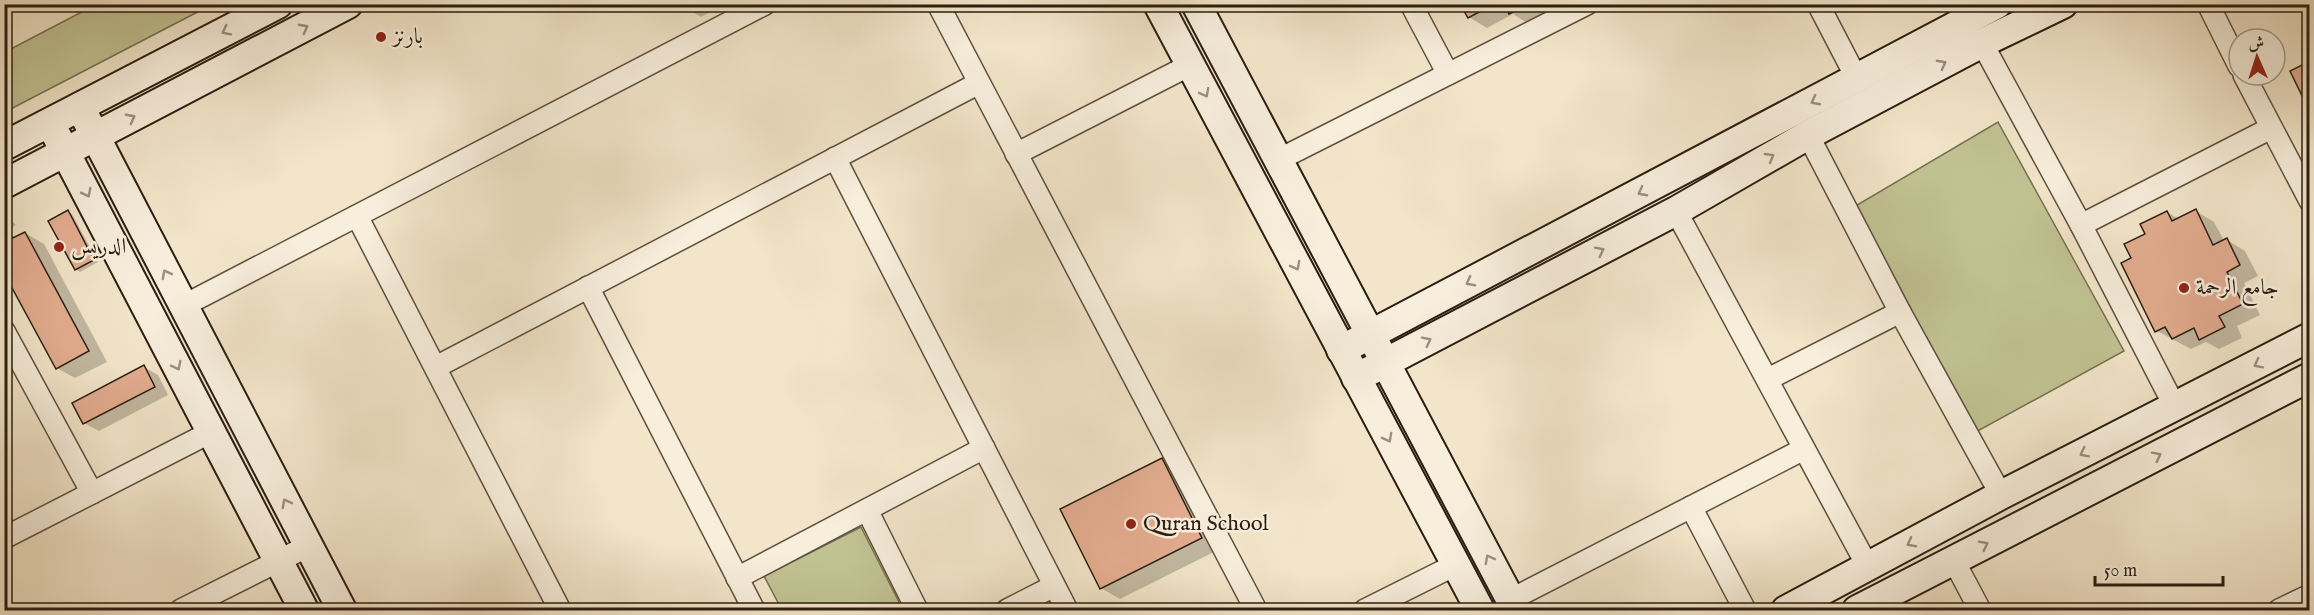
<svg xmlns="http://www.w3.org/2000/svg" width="2314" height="615" font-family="'IM FELL English',Amiri,serif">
<rect width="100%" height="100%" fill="#f2e5c9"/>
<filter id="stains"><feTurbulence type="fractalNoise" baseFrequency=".00333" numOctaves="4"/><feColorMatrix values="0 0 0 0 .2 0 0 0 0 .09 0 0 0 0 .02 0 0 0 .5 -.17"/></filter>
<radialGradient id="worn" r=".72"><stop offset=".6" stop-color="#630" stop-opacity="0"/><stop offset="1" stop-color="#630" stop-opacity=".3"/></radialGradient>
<g fill="#c1c292" stroke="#767052" stroke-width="1.5">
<path d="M 95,5 L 211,5 L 5,112 L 5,52 Z"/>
<path d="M 1998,122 L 2124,351 L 1974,433 L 1852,208 Z"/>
<path d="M 861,527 L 903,610 L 782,610 L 764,576 Z"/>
</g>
<g fill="#0003">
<path d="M 684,4 L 725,4 L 701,17 L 687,9 Z"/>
<path d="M 1462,4 L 1566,4 L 1529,24 L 1513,14 L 1487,28 L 1469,17 Z"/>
<path d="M 2196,211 L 2214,222 L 2224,241 L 2227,240 L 2245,251 L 2258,276 L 2244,283 L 2260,315 L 2237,326 L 2242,338 L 2219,349 L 2206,342 L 2191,349 L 2157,331 L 2133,258 L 2147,235 L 2167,212 L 2179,219 Z"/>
<path d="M 68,212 L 72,214 L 98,262 L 80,272 L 76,269 Z"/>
<path d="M 8,217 L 16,225 L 8,230 L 4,228 L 4,219 Z"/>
<path d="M 25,233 L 44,244 L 107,362 L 75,378 L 57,368 Z"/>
<path d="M 144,367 L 158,375 L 168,395 L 99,431 L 84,423 Z"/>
<path d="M 1162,460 L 1181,471 L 1220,549 L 1120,599 L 1101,588 Z"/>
</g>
<g fill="#e3ac90" stroke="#2b1e11" stroke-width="1.5">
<path d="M 1460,4 L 1494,4 L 1468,18 Z"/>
<path d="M 1504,4 L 1528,4 L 1509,14 Z"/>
<path d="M 2310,61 L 2310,105 L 2307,106 L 2290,71 Z"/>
<path d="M 2196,209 L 2213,245 L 2227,238 L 2240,265 L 2227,272 L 2243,304 L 2219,316 L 2225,327 L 2199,340 L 2194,328 L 2172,339 L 2165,327 L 2155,332 L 2121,263 L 2131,258 L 2124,244 L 2145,234 L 2140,224 L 2167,211 L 2172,221 Z"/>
<path d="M 68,210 L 94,260 L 75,270 L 48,221 Z"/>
<path d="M 25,232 L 89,351 L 56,369 L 4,273 L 4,242 Z"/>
<path d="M 144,365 L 155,387 L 83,424 L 72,403 Z"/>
<path d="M 1162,458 L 1202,538 L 1100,589 L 1060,509 Z"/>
</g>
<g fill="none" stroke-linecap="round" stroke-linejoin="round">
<g stroke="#5d503f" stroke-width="24">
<g id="street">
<path d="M 938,4 L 1256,610"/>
<path d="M 1411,4 L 1448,74"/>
<path d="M 1818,4 L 1857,79"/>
<path d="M 2208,4 L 2239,66"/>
<path d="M 1982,43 L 2081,225 L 2175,407"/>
<path d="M 2244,75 L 2310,201"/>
<path d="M 1808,135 L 1900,312 L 2001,495"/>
<path d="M 1016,154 L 1190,65"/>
<path d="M 835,158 L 1067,610"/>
<path d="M 1278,160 L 1587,4"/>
<path d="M 1676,211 L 1868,567"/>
<path d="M 357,216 L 560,610"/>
<path d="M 2081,225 L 2271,128"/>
<path d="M 588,287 L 754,610"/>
<path d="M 183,306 L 765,4"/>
<path d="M 4,331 L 92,493"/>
<path d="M 436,367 L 979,83"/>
<path d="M 1768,379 L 1900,312"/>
<path d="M 1691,507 L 1745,610"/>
<path d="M 867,510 L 917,610"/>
<path d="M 4,538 L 211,432"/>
<path d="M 1954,561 L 1980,610"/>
<path d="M 737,578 L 984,448"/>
<path d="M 1510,600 L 1804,449"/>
<path d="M 181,610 L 308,546"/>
<path d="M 1007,610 L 1054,586"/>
<path d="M 1365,610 L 1455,565"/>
<path d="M 2279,610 L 2310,595"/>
</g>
</g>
<g stroke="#2b1e11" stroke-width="32">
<g id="secondary">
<path d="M 1158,4 L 1480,610"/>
<path d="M 1196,4 L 1516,610"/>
<path d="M 80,107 L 342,610"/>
<path d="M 50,123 L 304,610"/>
<path d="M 4,146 L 278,4"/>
<path d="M 4,184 L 348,4"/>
<path d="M 1341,350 L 1997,4"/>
<path d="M 1356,378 L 1676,211 L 1808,135 L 1982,43 L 2063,4"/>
<path d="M 1786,610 L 2001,495 L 2310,337"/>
<path d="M 1857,610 L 2310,377"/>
</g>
</g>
<use href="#street" stroke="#f7eedc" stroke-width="21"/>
<use href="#secondary" stroke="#f7eedc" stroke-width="28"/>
</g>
<defs><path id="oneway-chevron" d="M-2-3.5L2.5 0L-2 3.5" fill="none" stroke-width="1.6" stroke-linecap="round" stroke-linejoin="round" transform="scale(1.5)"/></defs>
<g stroke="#9b9081">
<use href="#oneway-chevron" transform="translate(304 28) rotate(-28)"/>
<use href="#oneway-chevron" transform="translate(226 31) rotate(153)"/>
<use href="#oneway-chevron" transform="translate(1942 64) rotate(-28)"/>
<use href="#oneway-chevron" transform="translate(1205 93) rotate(62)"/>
<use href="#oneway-chevron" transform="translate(1815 101) rotate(152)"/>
<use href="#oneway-chevron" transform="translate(131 118) rotate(-28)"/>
<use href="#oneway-chevron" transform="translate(1770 157) rotate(-30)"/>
<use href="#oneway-chevron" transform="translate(1642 192) rotate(152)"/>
<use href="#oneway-chevron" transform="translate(87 193) rotate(63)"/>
<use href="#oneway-chevron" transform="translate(1600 251) rotate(-27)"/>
<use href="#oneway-chevron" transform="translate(1296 266) rotate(62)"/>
<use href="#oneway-chevron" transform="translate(166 274) rotate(-118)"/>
<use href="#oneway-chevron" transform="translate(1470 282) rotate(152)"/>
<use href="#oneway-chevron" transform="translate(1427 341) rotate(-27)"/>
<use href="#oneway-chevron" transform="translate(2258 364) rotate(153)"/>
<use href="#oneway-chevron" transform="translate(177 366) rotate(63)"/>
<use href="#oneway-chevron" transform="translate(1388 438) rotate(62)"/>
<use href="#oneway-chevron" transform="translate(2084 453) rotate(153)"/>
<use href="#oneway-chevron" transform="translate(2157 456) rotate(-27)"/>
<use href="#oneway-chevron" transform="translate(286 503) rotate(-118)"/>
<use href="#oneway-chevron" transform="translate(1911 543) rotate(152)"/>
<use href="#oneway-chevron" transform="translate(1984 545) rotate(-27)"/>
<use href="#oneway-chevron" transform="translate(1489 559) rotate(-118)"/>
</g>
<g fill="#8f2418" stroke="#f7eedc" stroke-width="2">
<circle cx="381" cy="37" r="6"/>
<circle cx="59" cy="247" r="6"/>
<circle cx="2184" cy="288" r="6"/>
<circle cx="1131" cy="524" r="6"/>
</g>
<g text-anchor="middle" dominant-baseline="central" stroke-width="5" stroke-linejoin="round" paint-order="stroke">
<g font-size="22" fill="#2b1e11" stroke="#f7eedc" text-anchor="start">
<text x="393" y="37">بارنز</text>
<text x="71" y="247">الدريس</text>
<text x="2196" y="288">جامع الرحمة</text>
<text x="1143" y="524">Quran School</text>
</g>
</g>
<rect width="2314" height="615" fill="none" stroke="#f2e5c9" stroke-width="24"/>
<rect x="6" y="6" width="2302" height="603" fill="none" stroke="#2b1e11" stroke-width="3"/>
<rect x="12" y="12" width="2290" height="591" fill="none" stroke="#2b1e11" stroke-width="1.5"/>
<g transform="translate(2257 57) rotate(357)"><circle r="28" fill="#f7eedc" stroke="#a59b8b" stroke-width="1.5"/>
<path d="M0-4.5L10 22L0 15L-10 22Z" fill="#8f2418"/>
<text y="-9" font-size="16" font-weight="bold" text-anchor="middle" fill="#2b1e11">ش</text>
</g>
<path d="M2095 576v9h128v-9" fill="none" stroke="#2b1e11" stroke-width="3"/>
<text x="2104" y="576" font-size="18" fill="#2b1e11" stroke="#f7eedc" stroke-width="4.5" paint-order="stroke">50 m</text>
<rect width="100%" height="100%" filter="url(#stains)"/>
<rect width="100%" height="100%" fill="url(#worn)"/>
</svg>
